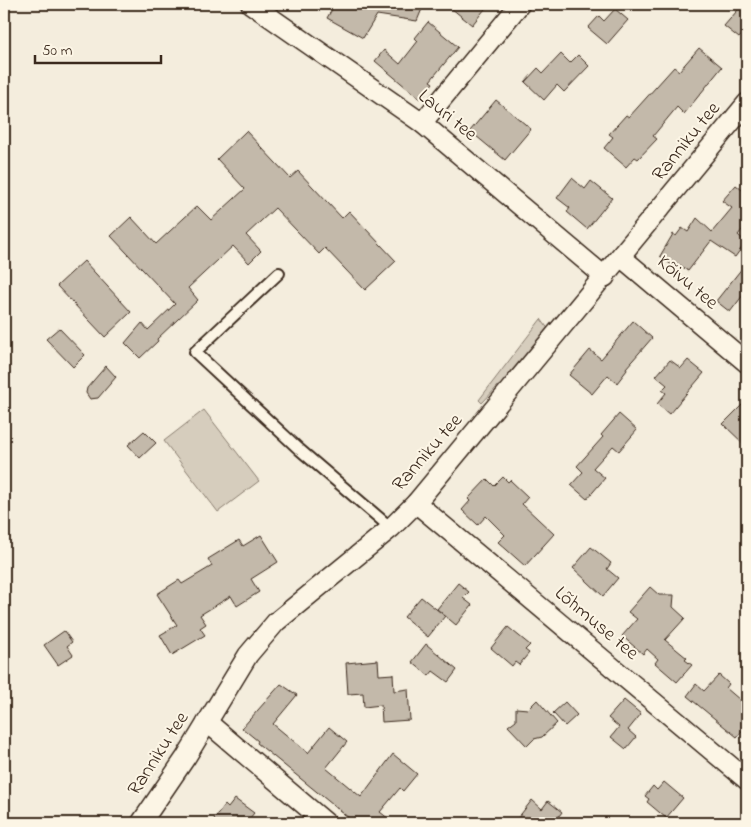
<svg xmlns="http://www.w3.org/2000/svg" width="751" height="827" font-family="'Indie Flower',sans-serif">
<rect width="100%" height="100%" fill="#f4eddd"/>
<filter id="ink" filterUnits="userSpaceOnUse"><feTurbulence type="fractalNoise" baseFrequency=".02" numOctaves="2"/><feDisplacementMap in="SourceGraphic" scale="10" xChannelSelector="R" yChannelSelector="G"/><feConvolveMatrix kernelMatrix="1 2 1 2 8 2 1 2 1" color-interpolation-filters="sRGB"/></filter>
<g filter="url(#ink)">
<g fill="#d6cdbd" stroke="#887c6e">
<path d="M 541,319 L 549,330 L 502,388 L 499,385 L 482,403 L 479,400 Z"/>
<path d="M 204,410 L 259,481 L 218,512 L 164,441 Z"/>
</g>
<g fill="#c3b9aa" stroke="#3b2a1e">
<path d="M 335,4 L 424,4 L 417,21 L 377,15 L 363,38 L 327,18 Z"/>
<path d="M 446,4 L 489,4 L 472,25 Z"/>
<path d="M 743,4 L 747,4 L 747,29 L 739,38 L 724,26 Z"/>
<path d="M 615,9 L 628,20 L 607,44 L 588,28 L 599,16 L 604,21 Z"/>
<path d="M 428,22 L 458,47 L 430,81 L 433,83 L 420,99 L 375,61 L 384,50 L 400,64 L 418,41 L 415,38 Z"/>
<path d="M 699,48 L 722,67 L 684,114 L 677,107 L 653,136 L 657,139 L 638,159 L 635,157 L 626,167 L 604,148 L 613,137 L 609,134 L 626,115 L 629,117 L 674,67 L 679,71 Z"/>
<path d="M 561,54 L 570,63 L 578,55 L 589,66 L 564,92 L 557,85 L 544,100 L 525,82 L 538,68 L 543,73 Z"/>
<path d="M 496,100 L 531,129 L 505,160 L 470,131 Z"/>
<path d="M 246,131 L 290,178 L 298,171 L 342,218 L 349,211 L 396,261 L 365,290 L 325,248 L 319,254 L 275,208 L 246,235 L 261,251 L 249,263 L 233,246 L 188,288 L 198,300 L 157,339 L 158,341 L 140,358 L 125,343 L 142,323 L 148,330 L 175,304 L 111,236 L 131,217 L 156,244 L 197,206 L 211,220 L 245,189 L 217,159 Z"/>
<path d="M 572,178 L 585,189 L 591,181 L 612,198 L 587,229 L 567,212 L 570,208 L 557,198 Z"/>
<path d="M 736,185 L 747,194 L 747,224 L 738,235 L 746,242 L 735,257 L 711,241 L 688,271 L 680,265 L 677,269 L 660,256 L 673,234 L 676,236 L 682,228 L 688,232 L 697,218 L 712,232 L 732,208 L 722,201 Z"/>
<path d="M 84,261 L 131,312 L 105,337 L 57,286 Z"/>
<path d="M 747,262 L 747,290 L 730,312 L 716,301 Z"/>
<path d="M 633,321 L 652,338 L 626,368 L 627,370 L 617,383 L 608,375 L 592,394 L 569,375 L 590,350 L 601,359 Z"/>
<path d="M 59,328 L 85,355 L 73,367 L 46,339 Z"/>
<path d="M 670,360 L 681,368 L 688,360 L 704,373 L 669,414 L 657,404 L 666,393 L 662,390 L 667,385 L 656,376 Z"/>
<path d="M 106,366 L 116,377 L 98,398 L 90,399 L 86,393 L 87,388 Z"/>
<path d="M 747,400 L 747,447 L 723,424 Z"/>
<path d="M 619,414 L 637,430 L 619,451 L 613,446 L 593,468 L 605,478 L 587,499 L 571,485 L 583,472 L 577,466 L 603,437 L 601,435 Z"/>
<path d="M 144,431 L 156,443 L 140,458 L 128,445 Z"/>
<path d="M 503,477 L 508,482 L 510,480 L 528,497 L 522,504 L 554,534 L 525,566 L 498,542 L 505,535 L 486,516 L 478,525 L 462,510 L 470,501 L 468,499 L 487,479 L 494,486 Z"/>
<path d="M 261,535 L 278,562 L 251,579 L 259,592 L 237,606 L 231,596 L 200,615 L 206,624 L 200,628 L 205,635 L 172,655 L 160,635 L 177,625 L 157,594 L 179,580 L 182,584 L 212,566 L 208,559 L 239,540 L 243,546 Z"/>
<path d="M 591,547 L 611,563 L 607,569 L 618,578 L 603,596 L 573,568 Z"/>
<path d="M 458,583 L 469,592 L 463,598 L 472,605 L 456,625 L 437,609 Z"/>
<path d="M 650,587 L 659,595 L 674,595 L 673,607 L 685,618 L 665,640 L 687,658 L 685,660 L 692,665 L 677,682 L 655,663 L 658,659 L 647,649 L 643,654 L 622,636 L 637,619 L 628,612 Z"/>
<path d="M 421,597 L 445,616 L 428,637 L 404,617 Z"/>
<path d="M 508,627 L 530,645 L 525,650 L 529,653 L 519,665 L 515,662 L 512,666 L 491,648 Z"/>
<path d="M 64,631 L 72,642 L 67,646 L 73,655 L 58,665 L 44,645 Z"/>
<path d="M 426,644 L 457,670 L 448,682 L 433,671 L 429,676 L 412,662 Z"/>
<path d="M 378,660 L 379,675 L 393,674 L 394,691 L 408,689 L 410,720 L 382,722 L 381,705 L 364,707 L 363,693 L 348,694 L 346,663 Z"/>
<path d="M 719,675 L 729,684 L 726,688 L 747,706 L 747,725 L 737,737 L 687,696 L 696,684 L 704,691 Z"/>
<path d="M 281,684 L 297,695 L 273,724 L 308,753 L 329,727 L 347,742 L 326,768 L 361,797 L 393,754 L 417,774 L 403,791 L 400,788 L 380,812 L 394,823 L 355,823 L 257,743 L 258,741 L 242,728 Z"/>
<path d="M 537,700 L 557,723 L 542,737 L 534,739 L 527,746 L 508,726 L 516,720 L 516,708 L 528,709 Z"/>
<path d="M 624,700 L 641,714 L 628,730 L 636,737 L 626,749 L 611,737 L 619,727 L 608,718 Z"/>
<path d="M 565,702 L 577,715 L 565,726 L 553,713 Z"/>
<path d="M 664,782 L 683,798 L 666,818 L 647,802 L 649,799 L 645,796 L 653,786 L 657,790 Z"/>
<path d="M 235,799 L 254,813 L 246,823 L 211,823 L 225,805 L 228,808 Z"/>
<path d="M 532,800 L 542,809 L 548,801 L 562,812 L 556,820 L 561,823 L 514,823 Z"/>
</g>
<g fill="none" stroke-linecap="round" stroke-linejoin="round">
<g stroke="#3b2a1e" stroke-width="14">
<path id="service" d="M 279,273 L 195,352 L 300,450 L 391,528"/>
</g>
<g stroke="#3b2a1e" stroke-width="22">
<g id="minor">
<path d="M 251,4 L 422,123 L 605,277"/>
<path d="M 422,123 L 520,4"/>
<path d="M 621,257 L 747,363"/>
<path d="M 416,503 L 747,780"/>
<path d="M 207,722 L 326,823"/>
<path d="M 141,823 L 186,757 L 248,655 L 276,622 L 391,528 L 416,503 L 747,103"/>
</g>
</g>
<use href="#service" stroke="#fcf5e5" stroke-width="10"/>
<use href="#minor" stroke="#fcf5e5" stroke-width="19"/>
</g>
</g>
<g text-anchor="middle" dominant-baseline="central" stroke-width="4" stroke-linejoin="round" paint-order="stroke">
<g font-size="20" fill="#3b2a1e" stroke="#fcf5e5">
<text transform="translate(447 116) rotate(39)">Lauri tee</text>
<text transform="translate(687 142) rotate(-51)">Ranniku tee</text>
<text transform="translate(687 283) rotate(40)">Kõivu tee</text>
<text transform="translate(428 453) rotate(-49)">Ranniku tee</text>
<text transform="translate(596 624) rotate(40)">Lõhmuse tee</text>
<text transform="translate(159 754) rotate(-57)">Ranniku tee</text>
</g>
</g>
<rect width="751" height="827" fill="none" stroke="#fcf5e5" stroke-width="20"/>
<rect x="10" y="10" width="731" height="807" fill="none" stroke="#3b2a1e" stroke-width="2" filter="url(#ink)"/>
<path d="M35 55v8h126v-8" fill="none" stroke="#3b2a1e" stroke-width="2.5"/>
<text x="42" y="55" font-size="15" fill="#3b2a1e" stroke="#fcf5e5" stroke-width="4" paint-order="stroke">50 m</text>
</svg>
